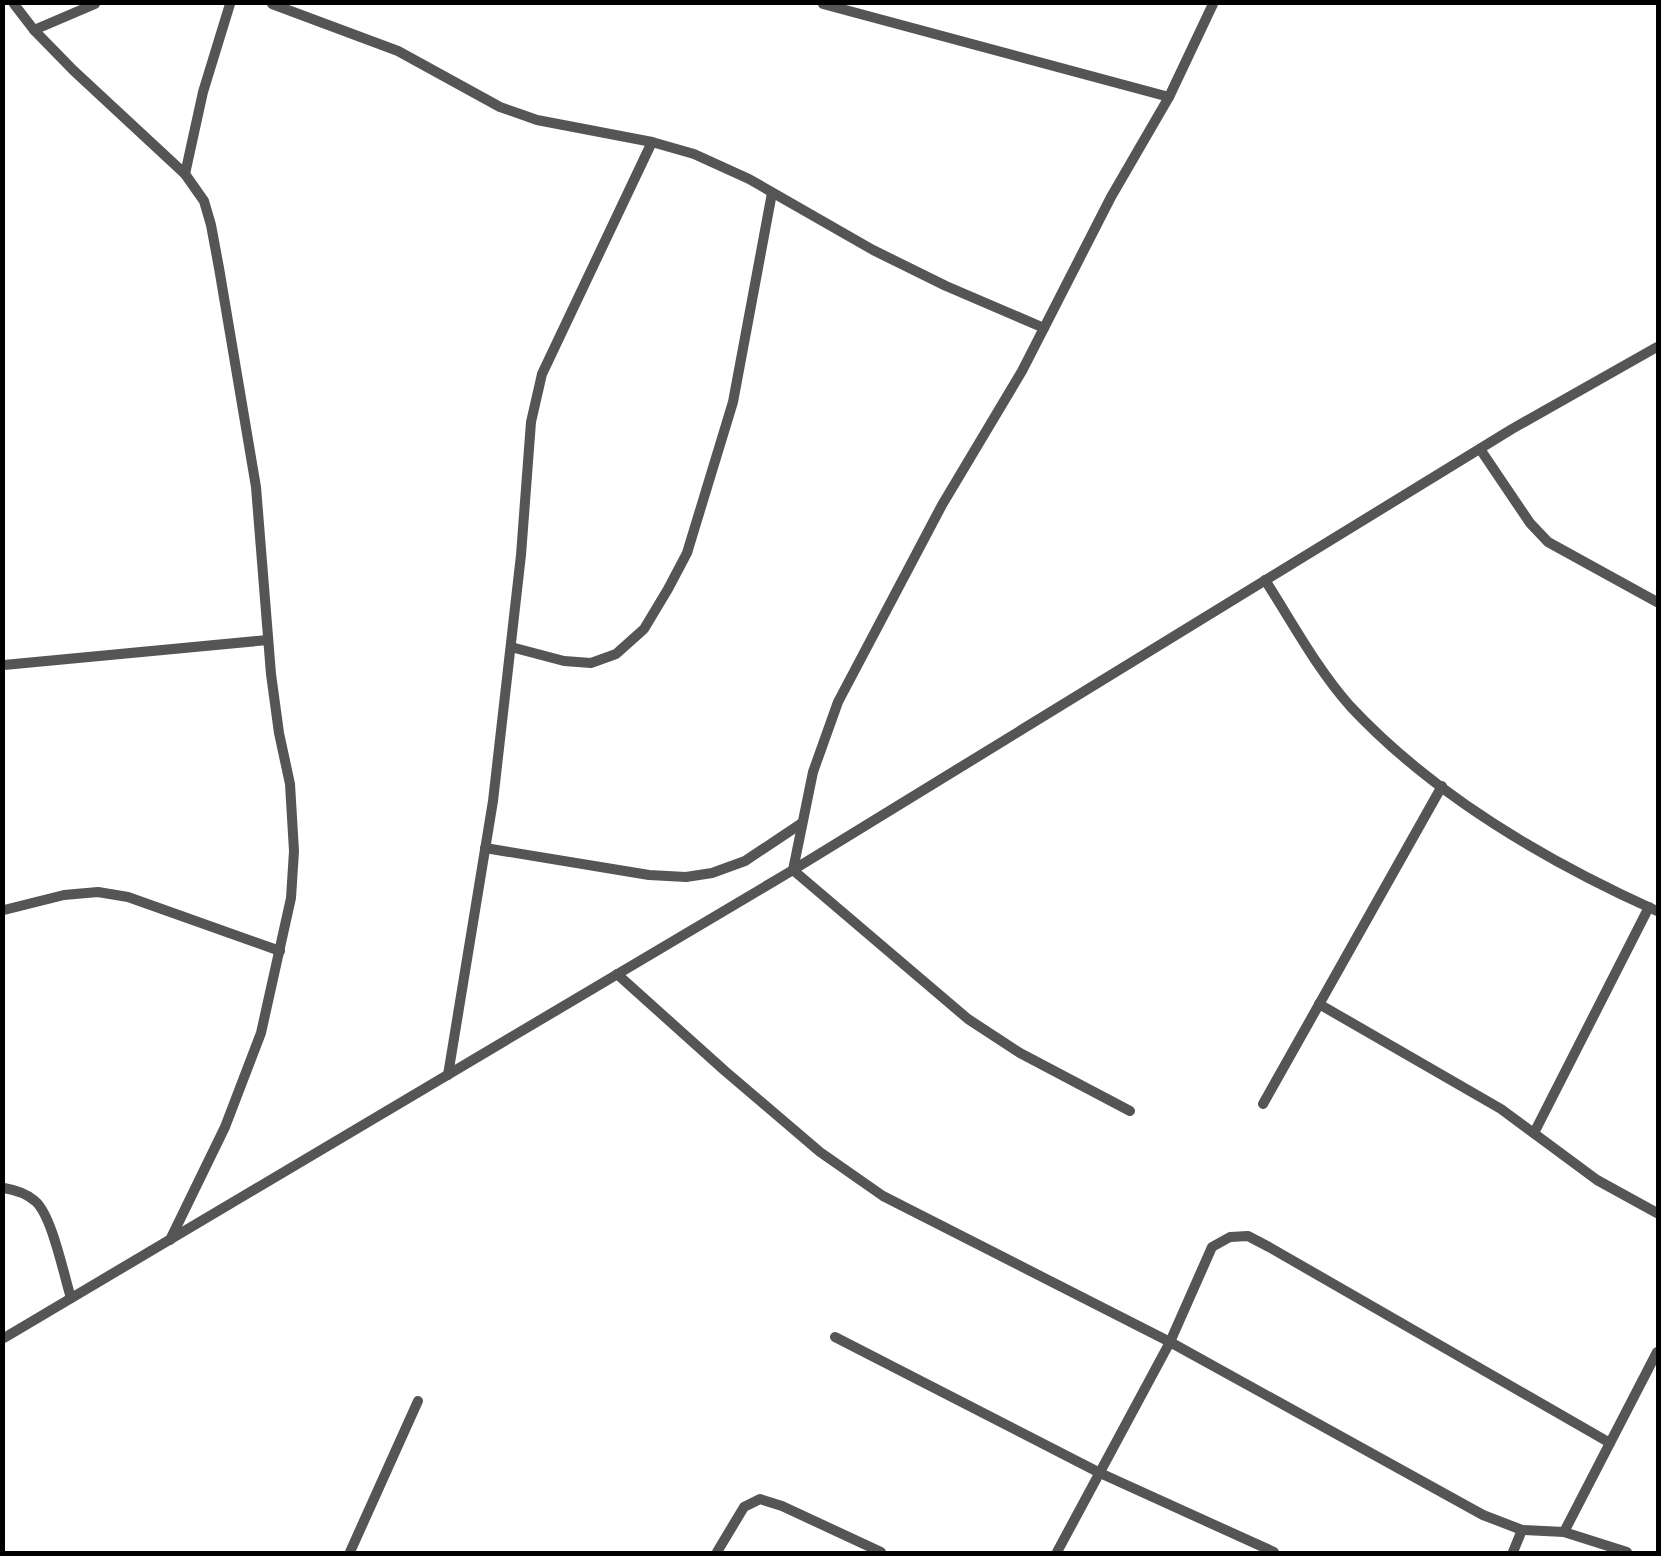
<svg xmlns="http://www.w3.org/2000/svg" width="1661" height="1556" font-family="'Work Sans',sans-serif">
<rect width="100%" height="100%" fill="#fff"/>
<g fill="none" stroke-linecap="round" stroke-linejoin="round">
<g stroke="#555" stroke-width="10">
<path d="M 14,4 L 34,30 L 73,70 L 185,174 L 204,201 L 211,225 L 219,268 L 256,487 L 271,674 L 279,733 L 290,784 L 294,851 L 291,898 L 261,1033 L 225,1127 L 170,1240"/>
<path d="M 272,4 L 398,51 L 500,107 L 537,120 L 652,142 L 694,154 L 749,179 L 873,250 L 946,286 L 1044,328"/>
<path d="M 823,4 L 1169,97"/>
<path d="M 34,30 L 95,4"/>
<path d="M 185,174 L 203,92 L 230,4"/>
<path d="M 1480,449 L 1530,523 L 1548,542 L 1657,602"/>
<path d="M 1265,580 C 1292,622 1317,669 1350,706 C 1433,795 1548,862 1657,911"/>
<path d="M 511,647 L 564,661 L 591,663 L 616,654 L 644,629 L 668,589 L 687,553 L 733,402 L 772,193"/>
<path d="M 4,665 L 268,640"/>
<path d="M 485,848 L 649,875 L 686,877 L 712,873 L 745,861 L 802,823"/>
<path d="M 4,910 L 64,895 L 98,892 L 128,897 L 280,951"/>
<path d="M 617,974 L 725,1071 L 820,1152 L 883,1196 L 1170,1342 L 1483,1515 L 1522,1530 L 1564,1532 L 1627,1552"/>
<path d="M 1319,1004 L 1501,1109 L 1597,1180 L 1657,1213"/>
<path d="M 448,1075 L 493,801 L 521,555 L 531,422 L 542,374 L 652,142"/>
<path d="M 1263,1104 L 1442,786"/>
<path d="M 1130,1111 L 1020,1053 L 968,1019 L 793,870 L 813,772 L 838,702 L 942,505 L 1022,371 L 1111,197 L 1169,97 L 1213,4"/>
<path d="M 1534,1133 L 1649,907"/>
<path d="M 4,1188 C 16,1190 26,1193 35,1201 C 52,1215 64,1276 71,1298"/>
<path d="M 835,1337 L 1100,1473 L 1274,1552"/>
<path d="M 1564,1532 L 1657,1352"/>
<path d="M 350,1552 L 418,1401"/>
<path d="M 717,1552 L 744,1507 L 760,1499 L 782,1506 L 881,1552"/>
<path d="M 1057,1552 L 1170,1342 L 1212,1247 L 1230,1237 L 1248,1236 L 1269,1247 L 1610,1443"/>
<path d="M 1513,1552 L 1522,1530"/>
</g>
<path stroke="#555" stroke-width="10" d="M 4,1338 L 793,870 L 1512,429 L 1657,347"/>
</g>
<rect width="1661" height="1556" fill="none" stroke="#000000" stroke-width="10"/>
</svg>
